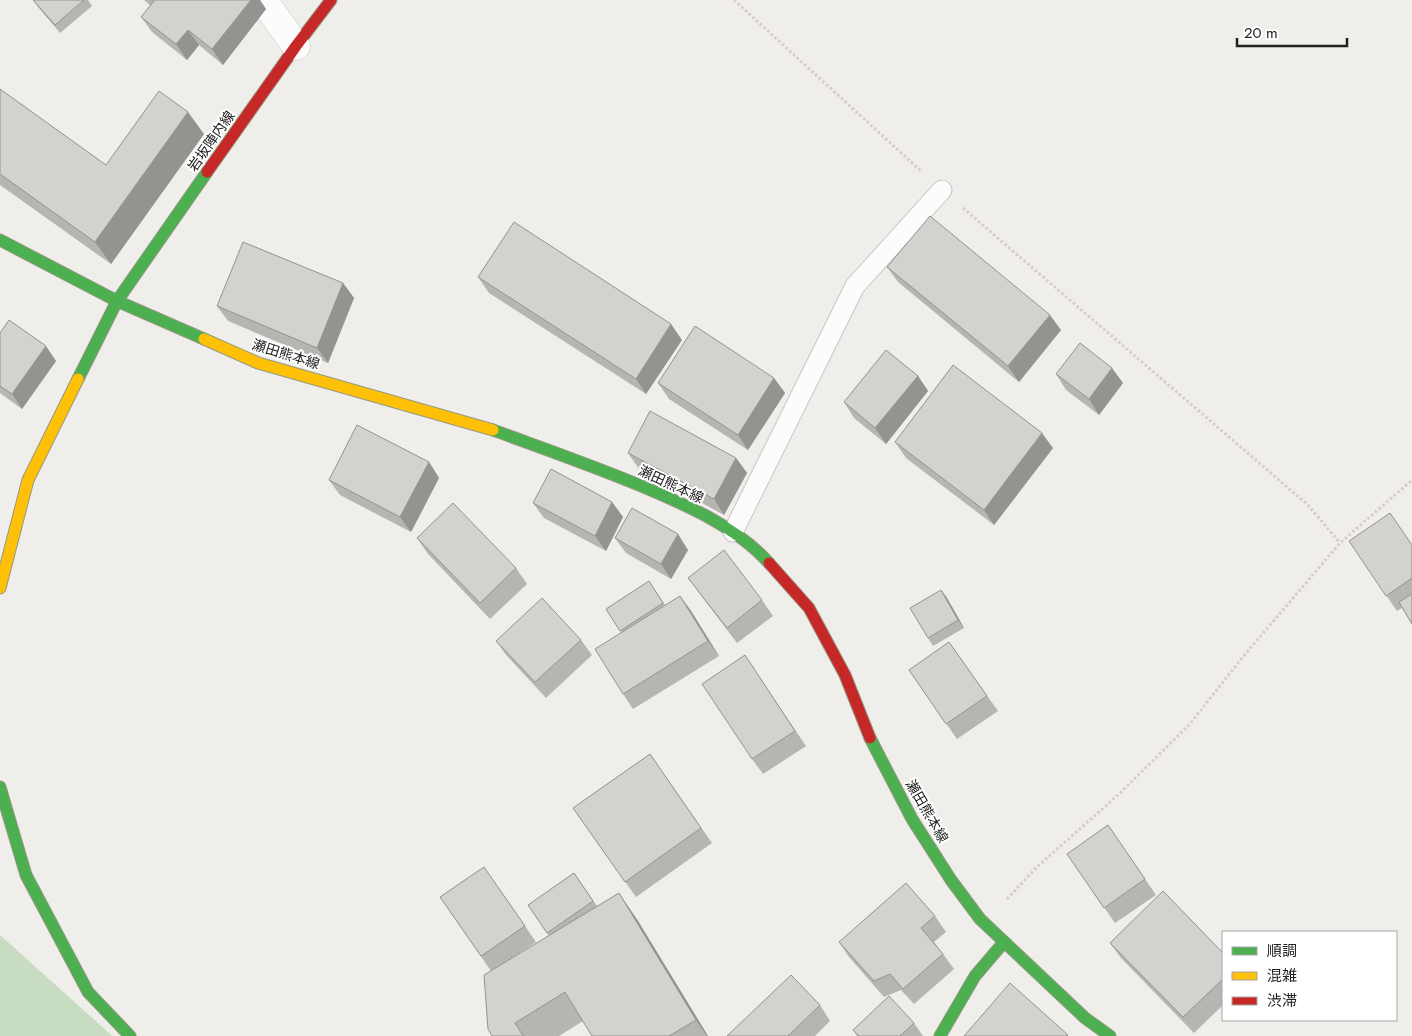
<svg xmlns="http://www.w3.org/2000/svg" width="1412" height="1036" font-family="Jost,'Noto Sans JP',sans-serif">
<rect width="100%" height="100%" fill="#efeeea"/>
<path fill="#c7dcc0" d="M 0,935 L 110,1034 L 112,1036 L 0,1036 Z"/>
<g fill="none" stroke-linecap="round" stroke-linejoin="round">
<g stroke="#c6c6c4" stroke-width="21">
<path id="lane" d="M 733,532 L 855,286 L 942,190"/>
</g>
<g stroke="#c6c6c4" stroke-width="29">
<path id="street" d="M 263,0 L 296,46"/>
</g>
<g stroke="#949982" stroke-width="13">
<g id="fast">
<path d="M 0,240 L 117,301 L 204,339"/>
<path d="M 78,379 L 117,301 L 207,172"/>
<path d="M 493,430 C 542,448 591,465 639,485 C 684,504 736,526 769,563"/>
<path d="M 870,738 L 912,819 L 951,880 L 980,919 L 1085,1018 L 1110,1036"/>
<path d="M 0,787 L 26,875 L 88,992 L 130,1036"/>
<path d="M 940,1036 L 975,976 L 1004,942"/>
</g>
</g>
<g stroke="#949982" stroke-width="13">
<g id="slow">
<path d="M 204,339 L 258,363 L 493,430"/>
<path d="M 0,588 L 28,480 L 78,379"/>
</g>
</g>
<g stroke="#949982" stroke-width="13">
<g id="jam">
<path d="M 207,172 L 296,46 L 331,0"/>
<path d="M 769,563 L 809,608 L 845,675 L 870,738"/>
</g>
</g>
<g stroke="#d7ccc8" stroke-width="3" stroke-dasharray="2.5 2.5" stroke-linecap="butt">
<path d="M 734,0 L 921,171"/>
<path d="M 963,208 L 1308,505 L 1340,543"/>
<path d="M 1007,899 L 1037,867 L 1118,795 L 1189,725 L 1242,658 L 1340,543 L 1412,480"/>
</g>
<use href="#lane" stroke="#fdfcfc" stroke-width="19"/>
<use href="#street" stroke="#fdfcfc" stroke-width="28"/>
<use href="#fast" stroke="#4caf50" stroke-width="11"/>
<use href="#slow" stroke="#ffc107" stroke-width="11"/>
<use href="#jam" stroke="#c62828" stroke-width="11"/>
</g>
<g fill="#b6b5b1">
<path d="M 33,0 L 88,0 L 92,6 L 60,33 L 38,7 Z"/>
<path d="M 144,0 L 260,0 L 266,9 L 223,65 L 199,45 L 187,60 L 152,32 L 141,17 L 150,5 Z"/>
<path d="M 0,89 L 106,165 L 204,134 L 111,264 L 0,185 Z"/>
<path d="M 887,267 L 1061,330 L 1019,382 L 898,282 Z"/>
<path d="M 478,277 L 682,340 L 646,394 L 489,293 Z"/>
<path d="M 343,283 L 354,298 L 328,363 L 228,321 L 217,306 Z"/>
<path d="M 0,333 L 56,361 L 22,409 L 0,393 Z"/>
<path d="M 1056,374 L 1123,383 L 1099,415 L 1066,390 Z"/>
<path d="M 918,376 L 928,391 L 886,444 L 854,418 L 844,402 Z"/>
<path d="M 774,378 L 785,393 L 748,450 L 669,399 L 658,383 Z"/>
<path d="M 895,442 L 1053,448 L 994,525 L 906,458 Z"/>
<path d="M 628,453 L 736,458 L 747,473 L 724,515 L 639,469 Z"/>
<path d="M 429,462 L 439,478 L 411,532 L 340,495 L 329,480 Z"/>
<path d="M 612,502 L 623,517 L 606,551 L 544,518 L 533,503 Z"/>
<path d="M 417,538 L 516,568 L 527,584 L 490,619 L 428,554 Z"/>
<path d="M 615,538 L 688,550 L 671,579 L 626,553 Z"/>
<path d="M 1349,541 L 1412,544 L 1412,624 L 1402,608 L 1397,611 Z"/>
<path d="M 688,578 L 762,600 L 773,616 L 737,643 Z"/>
<path d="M 649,581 L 665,605 L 680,596 L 691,611 L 719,656 L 633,709 L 623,694 L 622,633 L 606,609 Z"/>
<path d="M 941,590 L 947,598 L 964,628 L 933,646 L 928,638 Z"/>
<path d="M 581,640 L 592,655 L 546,698 L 507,656 L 496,641 Z"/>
<path d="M 949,642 L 998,711 L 957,739 L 909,670 Z"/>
<path d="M 755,671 L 806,746 L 763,774 L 752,759 Z"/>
<path d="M 650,754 L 712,843 L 636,897 L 573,808 Z"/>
<path d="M 1108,825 L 1156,895 L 1115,923 L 1067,854 Z"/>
<path d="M 484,867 L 536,942 L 500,966 L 549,936 L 528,905 L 574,873 L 597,906 L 619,893 L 638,921 L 708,1036 L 592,1036 L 583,1021 L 559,1036 L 492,1036 L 491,971 L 440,897 Z"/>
<path d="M 935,916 L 946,932 L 934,942 L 943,954 L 954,969 L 914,1004 L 901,990 L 884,997 L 849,957 L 839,942 Z"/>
<path d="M 1110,943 L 1223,953 L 1223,1005 L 1194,1033 L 1121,958 Z"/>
<path d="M 820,1005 L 830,1021 L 815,1036 L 727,1036 Z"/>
<path d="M 914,1023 L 923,1036 L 857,1036 L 853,1030 Z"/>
</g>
<g fill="#949390">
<path d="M 251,0 L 260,0 L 266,9 L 223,65 L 212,49 Z"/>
<path d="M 188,30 L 199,45 L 187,60 L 176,44 Z"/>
<path d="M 188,112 L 204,134 L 111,264 L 95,242 Z"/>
<path d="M 343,283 L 354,298 L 328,363 L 317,348 Z"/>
<path d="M 1050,315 L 1061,330 L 1019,382 L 1008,366 Z"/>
<path d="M 671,324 L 682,340 L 646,394 L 636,379 Z"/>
<path d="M 46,346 L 56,361 L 22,409 L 12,394 Z"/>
<path d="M 1112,368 L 1123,383 L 1099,415 L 1089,399 Z"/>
<path d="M 918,376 L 928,391 L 886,444 L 875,428 Z"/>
<path d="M 774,378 L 785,393 L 748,450 L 738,435 Z"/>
<path d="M 1042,433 L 1053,448 L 994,525 L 984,510 Z"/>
<path d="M 736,458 L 747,473 L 724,515 L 714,499 Z"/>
<path d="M 429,462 L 439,478 L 411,532 L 400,517 Z"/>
<path d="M 612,502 L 623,517 L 606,551 L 595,536 Z"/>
<path d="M 678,534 L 688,550 L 671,579 L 661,564 Z"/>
<path d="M 941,590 L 947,598 L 964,628 L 958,620 Z"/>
<path d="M 680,596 L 691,611 L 719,656 L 708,641 Z"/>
<path d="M 619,893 L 638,921 L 708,1036 L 707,1036 L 696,1020 Z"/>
</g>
<g fill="#d4d2ce" stroke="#949390">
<path d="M 33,0 L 84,0 L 55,25 Z"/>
<path d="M 153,0 L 251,0 L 212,49 L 188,30 L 176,44 L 141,17 L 154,1 Z"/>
<path d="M 0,89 L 106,165 L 159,91 L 188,112 L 95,242 L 0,174 Z"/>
<path d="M 930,216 L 1050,315 L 1008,366 L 887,267 Z"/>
<path d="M 514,222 L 671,324 L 636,379 L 478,277 Z"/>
<path d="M 243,242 L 343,283 L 317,348 L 217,306 Z"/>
<path d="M 9,320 L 46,346 L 12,394 L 0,386 L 0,333 Z"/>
<path d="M 695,326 L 774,378 L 738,435 L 658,383 Z"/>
<path d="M 1080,343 L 1112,368 L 1089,399 L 1056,374 Z"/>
<path d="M 886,350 L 918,376 L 875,428 L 844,402 Z"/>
<path d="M 953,365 L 1042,433 L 984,510 L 895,442 Z"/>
<path d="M 650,411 L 736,458 L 714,499 L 628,453 Z"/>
<path d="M 357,425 L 429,462 L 400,517 L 329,480 Z"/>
<path d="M 551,469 L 612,502 L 595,536 L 533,503 Z"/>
<path d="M 453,503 L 516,568 L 480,603 L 417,538 Z"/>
<path d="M 632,508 L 678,534 L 661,564 L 615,538 Z"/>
<path d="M 1390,513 L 1412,545 L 1412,578 L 1386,596 L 1349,541 Z"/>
<path d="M 724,550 L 762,600 L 727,628 L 688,578 Z"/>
<path d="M 649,581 L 663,603 L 620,631 L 606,609 Z"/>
<path d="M 941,590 L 958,620 L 928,638 L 910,608 Z"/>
<path d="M 1412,594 L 1412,624 L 1399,602 Z"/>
<path d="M 680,596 L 708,641 L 623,694 L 595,649 Z"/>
<path d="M 542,598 L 581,640 L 535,682 L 496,641 Z"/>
<path d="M 949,642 L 987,696 L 946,724 L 909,670 Z"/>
<path d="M 745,655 L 795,731 L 752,759 L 702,684 Z"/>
<path d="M 650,754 L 701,828 L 625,882 L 573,808 Z"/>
<path d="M 1108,825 L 1145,879 L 1104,908 L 1067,854 Z"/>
<path d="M 484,867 L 525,926 L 481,956 L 440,897 Z"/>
<path d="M 574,873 L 593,901 L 547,933 L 528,905 Z"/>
<path d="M 906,883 L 935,916 L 921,928 L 943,954 L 903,989 L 890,974 L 874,981 L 839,942 Z"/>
<path d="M 1163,891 L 1223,953 L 1223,979 L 1183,1017 L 1110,943 Z"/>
<path d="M 619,893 L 696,1020 L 669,1036 L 592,1036 L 565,992 L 515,1023 L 523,1036 L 492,1036 L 488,1029 L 484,975 Z"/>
<path d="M 791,975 L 820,1005 L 788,1036 L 727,1036 Z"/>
<path d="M 1010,983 L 1068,1035 L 1067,1036 L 964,1036 Z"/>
<path d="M 889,996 L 914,1023 L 900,1036 L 859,1036 L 853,1030 Z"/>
</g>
<g text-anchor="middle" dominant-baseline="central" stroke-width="4" stroke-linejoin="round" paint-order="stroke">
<g font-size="14" fill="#212121" stroke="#fff">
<text transform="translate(211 141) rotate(-55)">岩坂陣内線</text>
<text transform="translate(286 354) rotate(17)">瀬田熊本線</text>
<text transform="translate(671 484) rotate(25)">瀬田熊本線</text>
<text transform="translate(927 811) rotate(60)">瀬田熊本線</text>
</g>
</g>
<rect x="1222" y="931" width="175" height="90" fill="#ffffff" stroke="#a6a6a6"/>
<rect x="1232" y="947" width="25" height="8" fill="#4caf50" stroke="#a6a6a6"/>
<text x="1267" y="956" font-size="15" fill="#212121">順調</text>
<rect x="1232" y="972" width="25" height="8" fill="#ffc107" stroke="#a6a6a6"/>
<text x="1267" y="981" font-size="15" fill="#212121">混雑</text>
<rect x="1232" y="997" width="25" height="8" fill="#c62828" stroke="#a6a6a6"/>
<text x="1267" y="1006" font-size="15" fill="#212121">渋滞</text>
<path d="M1237 38v8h110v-8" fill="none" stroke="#212121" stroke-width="2.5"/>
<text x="1244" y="38" font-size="15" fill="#212121" stroke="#ffffff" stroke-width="4" paint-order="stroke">20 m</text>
</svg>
